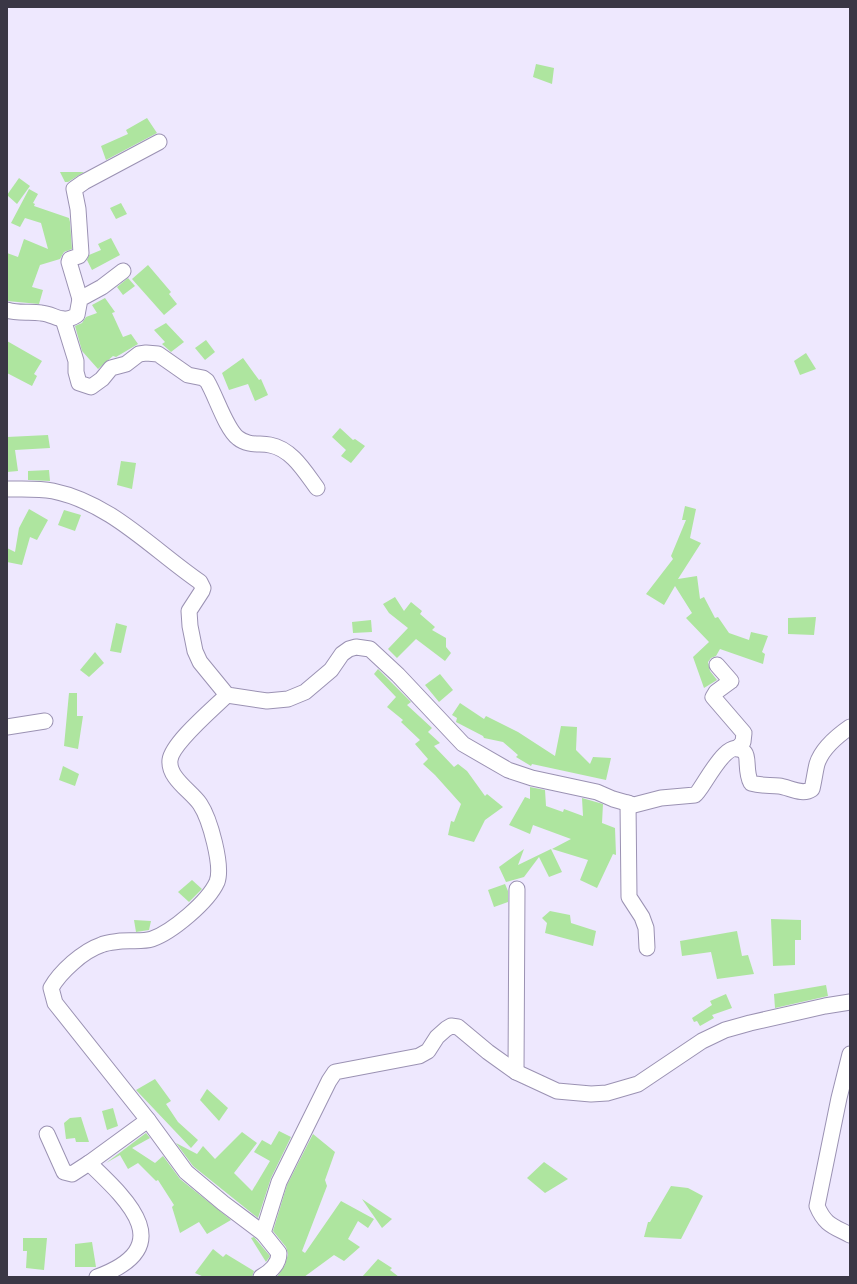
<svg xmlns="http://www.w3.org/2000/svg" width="857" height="1284" font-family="'Fira Sans',sans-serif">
<rect width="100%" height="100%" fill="#eee8fe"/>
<g fill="#aee59f">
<path d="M 536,64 L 554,68 L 552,84 L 533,77 Z"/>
<path d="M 147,118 L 157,133 L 106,160 L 101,146 L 128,134 L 126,130 Z"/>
<path d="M 60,172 L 84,172 L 68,182 L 65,182 Z"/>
<path d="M 19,178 L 30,186 L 17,204 L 7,195 Z"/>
<path d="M 29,189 L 38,194 L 33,203 L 35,204 L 34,206 L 69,218 L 70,222 L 72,249 L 64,252 L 60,259 L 40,265 L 32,287 L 43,290 L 39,304 L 7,301 L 7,253 L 18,257 L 24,239 L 48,249 L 41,223 L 25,218 L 20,227 L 11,223 Z"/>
<path d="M 121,203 L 127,214 L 116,219 L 110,208 Z"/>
<path d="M 111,238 L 120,255 L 92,270 L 87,260 L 89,255 L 101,250 L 98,244 Z"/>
<path d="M 148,265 L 171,292 L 169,294 L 177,304 L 164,315 L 132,279 Z"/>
<path d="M 128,278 L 135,286 L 123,295 L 117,287 Z"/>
<path d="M 105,298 L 115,312 L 112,313 L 123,337 L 131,334 L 138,344 L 116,357 L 113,356 L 98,369 L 82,351 L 75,326 L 82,323 L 86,317 L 97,313 L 92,305 Z"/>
<path d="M 166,323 L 184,342 L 171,352 L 162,344 L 165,342 L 154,330 Z"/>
<path d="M 206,340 L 215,352 L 205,360 L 195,348 Z"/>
<path d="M 7,341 L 42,361 L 34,374 L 37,376 L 32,386 L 7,373 Z"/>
<path d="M 806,353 L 816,369 L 800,375 L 794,361 Z"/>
<path d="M 243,358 L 259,380 L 261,379 L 268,395 L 255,401 L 248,384 L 229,390 L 222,373 Z"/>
<path d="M 340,428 L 353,440 L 355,439 L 365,446 L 351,463 L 341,456 L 346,450 L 332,437 Z"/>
<path d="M 48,435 L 50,448 L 15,450 L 18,471 L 7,472 L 7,437 Z"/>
<path d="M 121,461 L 136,463 L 132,489 L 117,485 Z"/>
<path d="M 49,470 L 50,481 L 28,480 L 28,471 Z"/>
<path d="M 685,506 L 696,509 L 690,538 L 701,543 L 678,579 L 697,576 L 700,599 L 704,597 L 715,618 L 718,617 L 729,633 L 749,640 L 751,632 L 768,636 L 762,652 L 765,654 L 763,664 L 720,649 L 716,656 L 711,658 L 708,662 L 710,671 L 717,680 L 704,688 L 693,657 L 709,642 L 686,618 L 692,613 L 675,586 L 664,605 L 646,594 L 673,559 L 671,556 L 686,520 L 682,520 Z"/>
<path d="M 29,509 L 48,520 L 37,540 L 30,537 L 22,565 L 7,562 L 7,548 L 15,552 L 19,528 Z"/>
<path d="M 64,510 L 81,515 L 75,531 L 58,525 Z"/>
<path d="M 395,597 L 404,611 L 411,602 L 422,611 L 420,614 L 435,627 L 432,630 L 446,638 L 446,647 L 451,653 L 445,661 L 416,639 L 397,658 L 388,649 L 408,628 L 389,613 L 383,604 Z"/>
<path d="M 816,617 L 814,635 L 788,634 L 788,618 Z"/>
<path d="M 371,620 L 372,632 L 353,633 L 352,622 Z"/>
<path d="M 116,623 L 127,626 L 121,653 L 110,651 Z"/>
<path d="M 95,652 L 104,663 L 89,677 L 80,670 Z"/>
<path d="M 378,669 L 411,702 L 407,705 L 432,728 L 428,732 L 440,743 L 434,746 L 454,767 L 458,764 L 467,771 L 485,796 L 487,794 L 503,807 L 485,820 L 474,842 L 448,835 L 451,821 L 454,822 L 461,804 L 435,775 L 423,764 L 428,759 L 415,744 L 420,740 L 401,722 L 403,720 L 387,707 L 396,697 L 374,674 Z"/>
<path d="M 440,674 L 453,690 L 439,702 L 425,685 Z"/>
<path d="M 69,693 L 77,693 L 77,716 L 83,716 L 78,749 L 64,746 Z"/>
<path d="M 460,703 L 484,719 L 486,716 L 518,732 L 555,756 L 561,726 L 577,727 L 576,750 L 590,764 L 593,757 L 611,758 L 606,780 L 532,764 L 531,766 L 516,757 L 518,755 L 503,742 L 484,738 L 483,736 L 456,722 L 457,718 L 452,715 Z"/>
<path d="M 63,766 L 79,774 L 75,786 L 59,780 Z"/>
<path d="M 530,787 L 545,790 L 546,806 L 563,812 L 564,809 L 583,816 L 582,798 L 603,804 L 602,823 L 615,828 L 616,855 L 613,854 L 597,888 L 580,880 L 588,860 L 552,849 L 571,839 L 533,825 L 530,834 L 509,825 L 525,797 L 530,799 Z"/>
<path d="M 524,849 L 518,865 L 551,849 L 562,872 L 549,877 L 539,857 L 524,877 L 506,882 L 499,867 Z"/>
<path d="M 192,880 L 202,889 L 189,902 L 178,892 Z"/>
<path d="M 505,884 L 508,891 L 508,902 L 494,907 L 488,890 Z"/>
<path d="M 550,911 L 570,915 L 571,923 L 596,931 L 593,946 L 545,933 L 547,923 L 542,918 Z"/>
<path d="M 771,919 L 801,920 L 801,940 L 795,940 L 795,965 L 773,966 Z"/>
<path d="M 134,920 L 151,921 L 149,930 L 136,932 Z"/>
<path d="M 737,931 L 742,956 L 748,955 L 754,974 L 717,979 L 711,952 L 682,956 L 680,941 Z"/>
<path d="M 826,985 L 828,996 L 775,1008 L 774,994 Z"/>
<path d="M 726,994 L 732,1008 L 712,1015 L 714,1018 L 700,1026 L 697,1021 L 694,1022 L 692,1018 L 712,1005 L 710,1001 Z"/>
<path d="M 155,1079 L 171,1101 L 166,1104 L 178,1122 L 198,1140 L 191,1148 L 136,1090 Z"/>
<path d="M 207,1089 L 228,1108 L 219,1121 L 200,1100 Z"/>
<path d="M 113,1108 L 118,1126 L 107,1130 L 102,1111 Z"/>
<path d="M 81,1117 L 89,1142 L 76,1142 L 75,1138 L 66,1139 L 64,1123 L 70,1118 Z"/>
<path d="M 279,1131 L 291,1137 L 271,1178 L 258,1218 L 193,1166 L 176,1143 L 197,1154 L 203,1146 L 215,1159 L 242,1132 L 257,1143 L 234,1173 L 252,1191 L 270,1161 L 254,1152 L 262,1140 L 271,1145 Z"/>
<path d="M 146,1133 L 150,1138 L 132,1148 L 155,1163 L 163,1156 L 180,1179 L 231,1220 L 207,1234 L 199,1222 L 180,1233 L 172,1207 L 174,1205 L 158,1180 L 156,1181 L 138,1163 L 128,1169 L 120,1155 L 106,1163 Z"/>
<path d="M 313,1134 L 335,1152 L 325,1180 L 327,1186 L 302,1251 L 305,1253 L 341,1201 L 374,1219 L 368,1228 L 358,1221 L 348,1239 L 360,1247 L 344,1261 L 334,1255 L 304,1277 L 277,1277 L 285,1265 L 288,1254 L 286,1247 L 273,1231 L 287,1185 Z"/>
<path d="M 544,1162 L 568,1179 L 545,1193 L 527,1178 Z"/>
<path d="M 671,1186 L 688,1188 L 703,1196 L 681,1239 L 644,1237 L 648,1222 L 650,1222 Z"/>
<path d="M 362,1199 L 392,1219 L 382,1228 Z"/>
<path d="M 254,1237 L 270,1256 L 266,1262 L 251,1238 Z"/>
<path d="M 23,1238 L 47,1238 L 44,1270 L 26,1268 L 27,1251 L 23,1251 Z"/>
<path d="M 92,1242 L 96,1267 L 75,1267 L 75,1244 Z"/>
<path d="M 213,1249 L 223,1257 L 226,1254 L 254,1271 L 252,1277 L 204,1277 L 195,1273 Z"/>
<path d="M 378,1259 L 392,1268 L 390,1270 L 399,1277 L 362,1277 Z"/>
</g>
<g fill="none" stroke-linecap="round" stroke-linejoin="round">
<g stroke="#9b92b3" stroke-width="17">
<g id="street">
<path d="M 80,299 L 69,262 L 70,259 L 79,256 L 81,253 L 78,209 L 74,189 L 84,182 L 159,142"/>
<path d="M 7,310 C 18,314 30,311 41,313 C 55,314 62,325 77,315 L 80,299 L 102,287 L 123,271"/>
<path d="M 63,319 L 76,361 L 76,372 L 79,383 L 91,387 L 102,379 L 111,368 L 126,364 L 139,354 L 146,353 L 158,354 L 188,375 L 203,378 L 207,381 C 216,396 226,429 238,438 C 248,446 259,443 270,445 C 292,449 305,472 317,488"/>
<path d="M 7,489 C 22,489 38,488 53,491 C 111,503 152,549 200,582 L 203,588 L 202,591 L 189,611 L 190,626 L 195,651 L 200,662 L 227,695 L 267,701 L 288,699 L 305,692 L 331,670 L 342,654 L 349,649 L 356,647 L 370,649 L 398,675 L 463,744 L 508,770 L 532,778 L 597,792 L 613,799 L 634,805 L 661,798 L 695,795 C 703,790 728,731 745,753 C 749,758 745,772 751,783 C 761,786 769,785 779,786 C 789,787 802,796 812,789 C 814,781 815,772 817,764 C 822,748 837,736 850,727"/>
<path d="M 717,665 L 731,681 L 716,692 L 713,697 L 744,733 L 743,742 L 737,749"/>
<path d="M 227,695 C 214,708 172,743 170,760 C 168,778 191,791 200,804 C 210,819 223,866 217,882 C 208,902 172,932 152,939 C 143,942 131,940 121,941 C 115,942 107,942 101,945 C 83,951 60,972 51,988 L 55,1003 L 148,1120 L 186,1172 L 223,1203 L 263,1233"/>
<path d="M 7,727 L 45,721"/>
<path d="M 628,803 L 629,897 L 642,917 L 646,928 L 647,948"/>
<path d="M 850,1054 L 839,1098 L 817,1206 C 825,1225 833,1226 850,1235"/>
<path d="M 516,1072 L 517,889"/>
<path d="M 47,1134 L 64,1172 L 72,1174 L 89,1163"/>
<path d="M 97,1277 C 178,1247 130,1202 89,1163 L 148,1120"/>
<path d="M 261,1277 C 270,1272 279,1265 279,1253 L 263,1233 L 279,1182 L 329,1081 L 335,1072 L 419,1056 L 428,1051 L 437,1037 L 446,1029 L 451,1026 L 458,1027 L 488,1052 L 516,1072 L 557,1091 L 591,1094 L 607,1093 L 638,1084 L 702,1041 L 725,1030 L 750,1023 L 825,1006 L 850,1002"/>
</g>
</g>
<use href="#street" stroke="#fff" stroke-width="15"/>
</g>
<rect width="857" height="1284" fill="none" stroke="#3a3745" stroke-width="16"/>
</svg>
